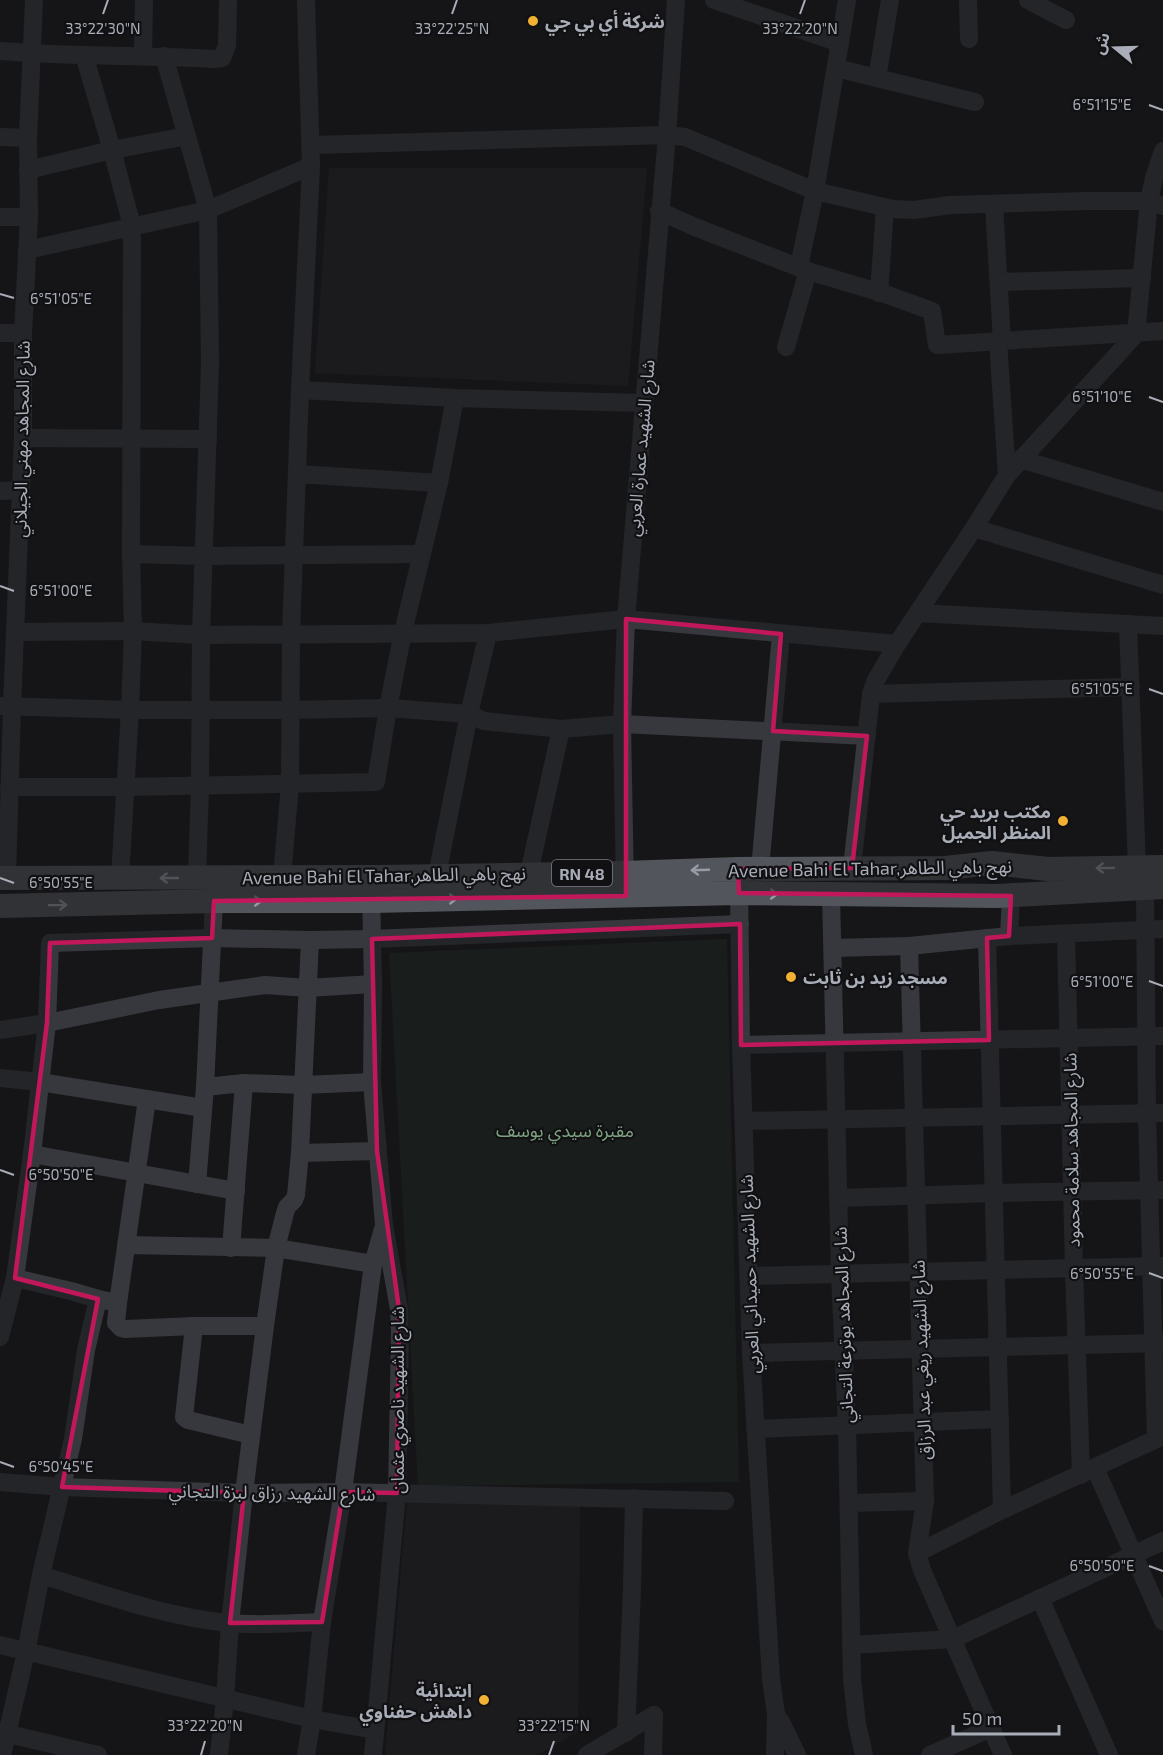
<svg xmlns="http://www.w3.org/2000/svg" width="1163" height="1755" font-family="'Exo 2','Noto Sans Arabic',sans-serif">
<rect width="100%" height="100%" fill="#161618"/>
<g fill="#222225">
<path d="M 329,168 L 647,168 L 628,386 L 315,373 Z"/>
<path d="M 407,1501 L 580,1501 L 578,1731 L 538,1755 L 385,1755 Z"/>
</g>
<path fill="#1e261f" d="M 727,939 L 739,1482 L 418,1486 L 389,953 Z"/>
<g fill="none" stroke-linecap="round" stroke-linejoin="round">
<g stroke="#37383d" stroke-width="18">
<path d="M 714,0 L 840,43"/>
<path d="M 968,0 L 969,39"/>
<path d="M 1028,0 L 1066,20"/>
<path d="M 0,51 C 71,57 142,55 213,59 L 222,58 L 227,46 L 228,0"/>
<path d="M 84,55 L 112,150 L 132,226 L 131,554 L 133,631 L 130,710 L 120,878"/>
<path d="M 143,55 L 144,0"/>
<path d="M 164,56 L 208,210 L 210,364 L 201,635 L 200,786 L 197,877"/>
<path d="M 836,68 L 975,102"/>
<path d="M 877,78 L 890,0"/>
<path d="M 0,137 L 28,138"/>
<path d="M 312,145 L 667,135 L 685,137 L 697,142 L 815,191 L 893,209 L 914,210 L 950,205 L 1087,201 L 1149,201 L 1163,206"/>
<path d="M 28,170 L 112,150 L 187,136"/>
<path d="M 994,205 L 1002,341"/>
<path d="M 659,211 L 695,227 L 808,271 L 885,294 L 932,311 L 937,345 L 1163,331"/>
<path d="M 0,217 L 29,217"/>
<path d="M 27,250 L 208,210 L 311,166"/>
<path d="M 799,266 L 815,191 L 847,0"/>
<path d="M 999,282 L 1142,278"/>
<path d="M 879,293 L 885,208"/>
<path d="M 0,333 L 23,333"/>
<path d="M 998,341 L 1007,475"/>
<path d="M 786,347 L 808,271"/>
<path d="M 300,390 L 455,398 L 644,403"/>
<path d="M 23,438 L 208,439"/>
<path d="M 1020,459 L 1163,502"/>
<path d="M 297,474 L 439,483"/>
<path d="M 0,491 L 20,490"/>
<path d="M 974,528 L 1163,585"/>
<path d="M 131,554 L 204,556 L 422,554"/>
<path d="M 918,613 L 1163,626"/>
<path d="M 1128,624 L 1137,867"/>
<path d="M 16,632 L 133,631 L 201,635 L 488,633 L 626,619 L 897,644"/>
<path d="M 871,694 L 1131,687"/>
<path d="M 0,706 L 130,710 L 290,710 L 388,708 L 469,714 L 484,721 L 561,729 L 622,724 L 867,736"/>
<path d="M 9,787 L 125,787 L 376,782 L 388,708 L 403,632 L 439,483 L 455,398"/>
<path d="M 852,868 L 871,694 L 876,680 L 897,644 L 974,528 L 1007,475 L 1136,334 L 1149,201 L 1154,178 L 1163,151"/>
<path d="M 760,869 L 781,634"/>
<path d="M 529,873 L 561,729"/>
<path d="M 437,875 L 469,714 L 488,633"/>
<path d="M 282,877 L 290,784 L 291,633 L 300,390 L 311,166 L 306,0"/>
<path d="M 7,878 L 12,706 L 23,438 L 23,333 L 29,217 L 28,138 L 34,0"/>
<path d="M 739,882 L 741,1045 L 751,1353 L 771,1679 L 776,1714 L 775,1755"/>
<path d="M 625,885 L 622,724 L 626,619 L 667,135 L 676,0"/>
<path d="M 1145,887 L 1147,1113 L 1156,1439"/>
<path d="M 371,890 L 373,984 L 372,1082 L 384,1225 L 399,1309 L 400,1332 L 397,1493 L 373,1755"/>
<path d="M 831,895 L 840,1274 L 847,1425 L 852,1679 L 857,1724 L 864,1755"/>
<path d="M 1066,934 L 1074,1269 L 1081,1475"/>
<path d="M 1009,936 L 1011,896"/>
<path d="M 987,938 L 1002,1510"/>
<path d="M 909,946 L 925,1501 L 917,1553 L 922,1570 L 1003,1755"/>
<path d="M 833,948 L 909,946 L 1009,936 L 1163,929"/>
<path d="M 0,1030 L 47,1023 L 159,1000 L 265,985 L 308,988 L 373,984"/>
<path d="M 741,1045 L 1163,1036"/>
<path d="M 0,1078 L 40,1082 L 203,1108"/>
<path d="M 205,1087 L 244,1083 L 303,1085 L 372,1082"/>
<path d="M 744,1121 L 1163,1113"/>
<path d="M 300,1153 L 377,1151"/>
<path d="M 32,1154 L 236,1191"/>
<path d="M 197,1184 L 205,1087 L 214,901"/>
<path d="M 839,1198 L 994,1193 L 1163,1190"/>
<path d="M 126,1245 L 276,1248 L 373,1264"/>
<path d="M 231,1248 L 244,1083"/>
<path d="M 749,1276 L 1163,1266"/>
<path d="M 15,1278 L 71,1291 L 98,1299 L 118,1303 L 147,1099"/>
<path d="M 118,1303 L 116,1323 L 121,1328 L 125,1329 L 194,1326 L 265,1326"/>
<path d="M 194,1326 L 184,1417 L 188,1420 L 251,1435"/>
<path d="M 0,1337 L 15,1278 L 32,1154 L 47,1023 L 50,943 L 212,938 L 310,940 L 372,939 L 740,924"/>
<path d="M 751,1353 L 1163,1343"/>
<path d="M 755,1429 L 1000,1419"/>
<path d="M 1095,1468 L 1163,1621"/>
<path d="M 0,1482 L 62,1487 L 244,1493 L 343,1492 L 725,1501"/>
<path d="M 849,1503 L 925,1501"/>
<path d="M 917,1553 L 1002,1510 L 1163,1436"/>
<path d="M 41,1575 C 103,1594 165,1617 229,1623 C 259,1626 291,1623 322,1622"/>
<path d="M 1040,1598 L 1109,1755"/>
<path d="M 0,1645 L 312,1719 L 375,1730"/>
<path d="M 851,1645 L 953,1639 L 1163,1541"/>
<path d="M 776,1715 L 781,1722 L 797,1755"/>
<path d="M 0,1732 L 98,1755"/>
<path d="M 626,1733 L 632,1588 L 634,1498"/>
<path d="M 2,1755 L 26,1652 L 41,1575 L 73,1439 L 86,1350 L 98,1299"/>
<path d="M 219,1755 L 225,1699 L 230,1623 L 244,1493 L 265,1326 L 276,1248 L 285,1213 L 287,1207 L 294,1200 L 296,1195 L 300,1153 L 310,940"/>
<path d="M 306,1755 L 312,1719 L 322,1622 L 343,1492 L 373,1264 L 383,1229"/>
<path d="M 587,1755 L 654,1715"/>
<path d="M 653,1755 L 654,1715"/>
<path d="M 930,1755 L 991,1728"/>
</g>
<g stroke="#53555c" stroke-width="24">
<path d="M 0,878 L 382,877 L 624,873 L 738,869 L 945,868 L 992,863 L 1048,869 L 1163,867"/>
<path d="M 0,906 L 214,901 L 372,901 L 739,893 L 997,896 L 1163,887"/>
</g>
</g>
<defs><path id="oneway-shaft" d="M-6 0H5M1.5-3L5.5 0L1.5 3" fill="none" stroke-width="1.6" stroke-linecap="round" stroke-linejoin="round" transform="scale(1.5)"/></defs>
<g stroke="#979ba6">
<use href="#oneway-shaft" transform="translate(1105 868) rotate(179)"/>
<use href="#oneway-shaft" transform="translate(700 870) rotate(178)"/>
<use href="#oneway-shaft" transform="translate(169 878) rotate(180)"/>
<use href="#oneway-shaft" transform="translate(769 894) rotate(1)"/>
<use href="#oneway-shaft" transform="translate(448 899) rotate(-1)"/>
<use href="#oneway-shaft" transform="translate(253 901)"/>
<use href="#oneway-shaft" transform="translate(58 905) rotate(-1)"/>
</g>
<path d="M0 0H1163V1755H0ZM 626,619 L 781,634 L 773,731 L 867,736 L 852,868 L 738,869 L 739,893 L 1011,896 L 1009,936 L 987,938 L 989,1040 L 741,1045 L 740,924 L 372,939 L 377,1151 L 399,1309 L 397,1493 L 343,1492 L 322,1622 L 230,1623 L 244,1493 L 62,1487 L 98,1299 L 15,1278 L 47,1023 L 50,943 L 212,938 L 214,901 L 626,896 Z" fill="#161618" fill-opacity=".55" fill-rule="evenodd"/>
<path fill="none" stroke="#c2185b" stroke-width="4.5" stroke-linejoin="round" d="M 626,619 L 781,634 L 773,731 L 867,736 L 852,868 L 738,869 L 739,893 L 1011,896 L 1009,936 L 987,938 L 989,1040 L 741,1045 L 740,924 L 372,939 L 377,1151 L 399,1309 L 397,1493 L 343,1492 L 322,1622 L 230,1623 L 244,1493 L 62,1487 L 98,1299 L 15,1278 L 47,1023 L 50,943 L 212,938 L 214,901 L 626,896 Z"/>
<path fill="none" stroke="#a8adb8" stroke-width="2" d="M 103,14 L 108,0M 452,14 L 457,0M 800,14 L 805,0M 1149,105 L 1163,110M 0,294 L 14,298M 1149,397 L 1163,402M 0,586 L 14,591M 1149,689 L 1163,694M 0,878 L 14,883M 1149,981 L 1163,986M 0,1170 L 14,1175M 1149,1273 L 1163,1278M 0,1462 L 14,1467M 1149,1566 L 1163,1571M 201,1755 L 205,1741M 549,1755 L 554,1741"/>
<g fill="#f2b134" stroke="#111113" stroke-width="2">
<circle cx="533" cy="21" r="6"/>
<circle cx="1063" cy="821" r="6"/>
<circle cx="791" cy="977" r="6"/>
<circle cx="484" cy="1700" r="6"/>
</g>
<g text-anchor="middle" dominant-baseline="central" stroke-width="4.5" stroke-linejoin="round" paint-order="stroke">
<rect fill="#111113" stroke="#7b7e86" stroke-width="1.5" x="552" y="860" width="60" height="26" rx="4.5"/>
<g font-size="16" font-weight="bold" fill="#a8adb8">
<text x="582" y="873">RN 48</text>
</g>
<g font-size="18" font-weight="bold" fill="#a8adb8" stroke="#111113" text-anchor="start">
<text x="545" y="21">شركة أي بي جي</text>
<text x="1051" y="811" text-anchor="end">مكتب بريد حي<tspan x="1051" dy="21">المنظر الجميل</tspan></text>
<text x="803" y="977">مسجد زيد بن ثابت</text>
<text x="472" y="1690" text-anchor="end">ابتدائية<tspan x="472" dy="21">داهش حفناوي</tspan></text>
</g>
<g font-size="18" fill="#a8adb8" stroke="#111113">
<text transform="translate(21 439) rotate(-89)">شارع المجاهد مهني الجيلاني</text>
<text transform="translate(640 448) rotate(-85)">شارع الشهيد عمارة العربي</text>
<text transform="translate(870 868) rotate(-1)">Avenue Bahi El Tahar,نهج باهي الطاهر</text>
<text transform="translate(384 875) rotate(-1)">Avenue Bahi El Tahar,نهج باهي الطاهر</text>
<text transform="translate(1071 1150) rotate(-91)">شارع المجاهد سلامة محمود</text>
<text transform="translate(749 1274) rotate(-92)">شارع الشهيد حميداني العربي</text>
<text transform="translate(843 1325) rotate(-92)">شارع المجاهد بوترعة التجاني</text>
<text transform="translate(921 1360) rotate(-92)">شارع الشهيد ريغي عبد الرزاق</text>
<text transform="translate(397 1400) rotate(-90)">شارع الشهيد ناصري عثمان</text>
<text transform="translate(272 1492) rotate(1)">شارع الشهيد رزاق لبزة التجاني</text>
</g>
<g font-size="18" fill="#7fa381" stroke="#111113">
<text x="565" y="1130">مقبرة سيدي يوسف</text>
</g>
</g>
<g font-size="15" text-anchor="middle" fill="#a8adb8" stroke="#111113" stroke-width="4.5" stroke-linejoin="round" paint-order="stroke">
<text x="103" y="34">33°22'30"N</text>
<text x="452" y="34">33°22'25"N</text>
<text x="800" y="34">33°22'20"N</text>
<text x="1102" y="110">6°51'15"E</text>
<text x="61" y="304">6°51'05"E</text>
<text x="1102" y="402">6°51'10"E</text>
<text x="61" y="596">6°51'00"E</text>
<text x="1102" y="694">6°51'05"E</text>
<text x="61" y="888">6°50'55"E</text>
<text x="1102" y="987">6°51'00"E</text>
<text x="61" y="1180">6°50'50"E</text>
<text x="1102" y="1279">6°50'55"E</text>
<text x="61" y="1472">6°50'45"E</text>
<text x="1102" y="1571">6°50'50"E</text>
<text x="205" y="1731">33°22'20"N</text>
<text x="554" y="1731">33°22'15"N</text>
</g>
<g transform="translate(1115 48) rotate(289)" stroke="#111113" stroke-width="4.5" paint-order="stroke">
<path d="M0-4.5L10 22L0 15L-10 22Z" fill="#a8adb8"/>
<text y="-9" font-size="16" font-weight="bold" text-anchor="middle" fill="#a8adb8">ش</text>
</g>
<path d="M953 1725v9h106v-9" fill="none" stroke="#a8adb8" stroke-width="3"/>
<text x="962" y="1725" font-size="18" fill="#a8adb8" stroke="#111113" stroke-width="4.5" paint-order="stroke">50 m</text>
</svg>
